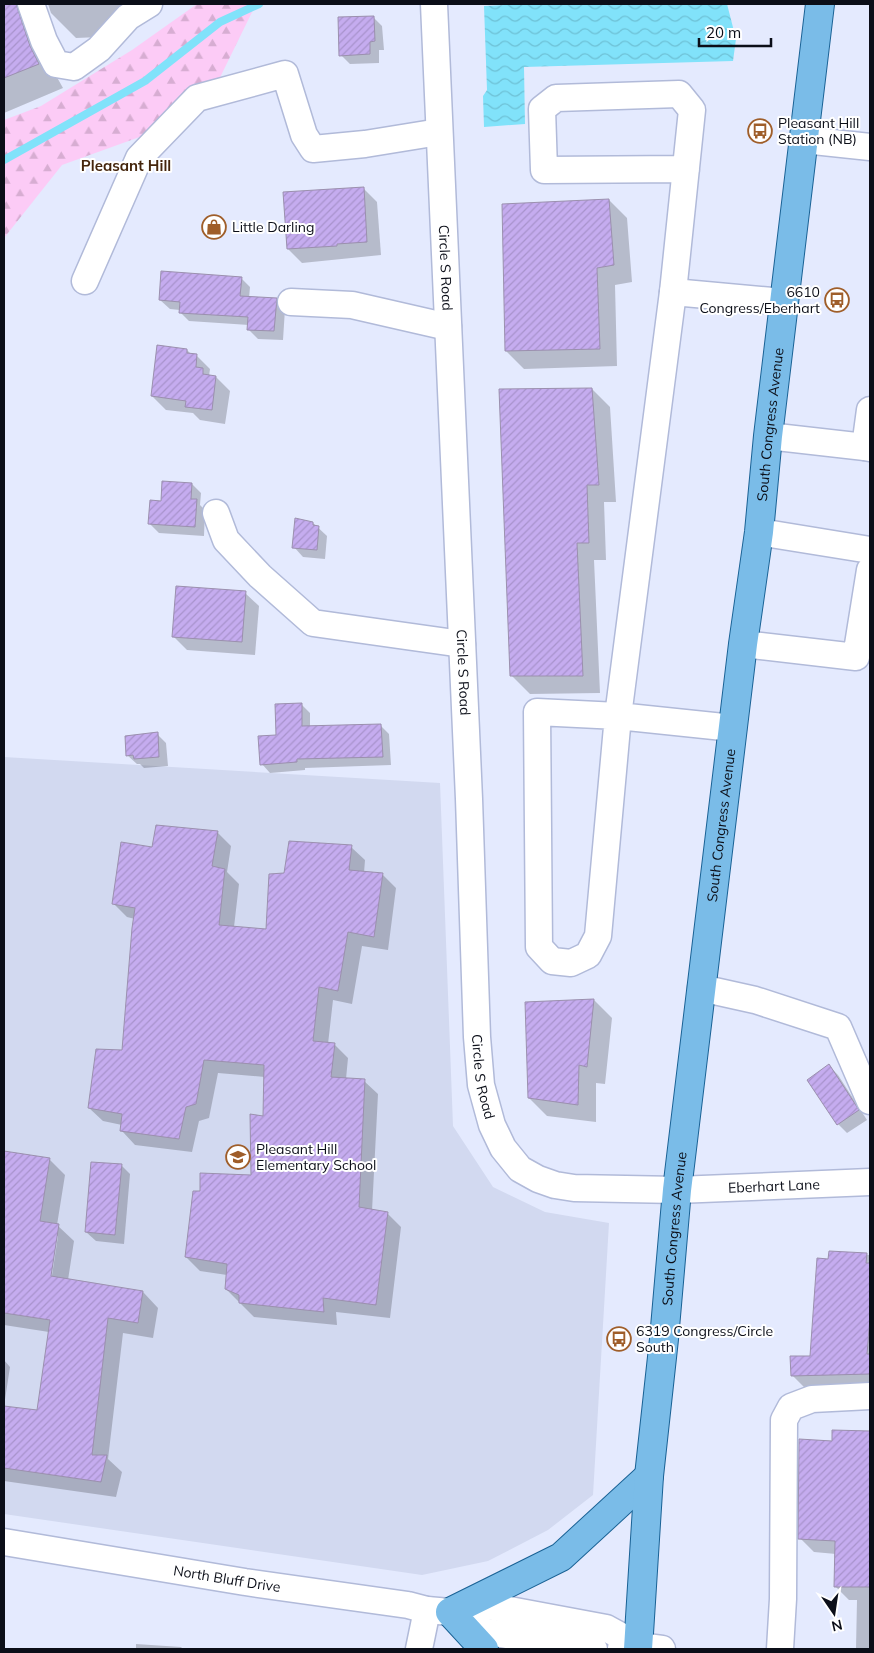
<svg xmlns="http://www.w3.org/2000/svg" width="874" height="1653" font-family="Mulish,sans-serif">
<defs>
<pattern id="forest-firs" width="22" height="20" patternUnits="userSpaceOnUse" patternTransform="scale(1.25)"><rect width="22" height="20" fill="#fccbf6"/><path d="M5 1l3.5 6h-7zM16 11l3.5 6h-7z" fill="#d7add2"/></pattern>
<pattern id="water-waves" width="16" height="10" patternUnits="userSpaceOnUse" patternTransform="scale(1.25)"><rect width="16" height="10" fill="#81e2fa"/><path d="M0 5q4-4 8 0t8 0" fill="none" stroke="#6ec1d6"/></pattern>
<pattern id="building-hatch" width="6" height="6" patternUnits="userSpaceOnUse" patternTransform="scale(1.25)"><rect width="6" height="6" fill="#c5acef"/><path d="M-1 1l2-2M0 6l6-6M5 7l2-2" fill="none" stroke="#a893cc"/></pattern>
</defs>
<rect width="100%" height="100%" fill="#e4eafe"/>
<path fill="#d2d9f0" d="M 4,757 L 440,783 L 453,1126 L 493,1187 L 545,1212 L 609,1223 L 593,1495 L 548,1530 L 488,1561 L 422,1575 L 4,1514 Z"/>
<path fill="url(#forest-firs)" d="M 197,4 L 256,4 L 208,102 L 159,130 L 62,165 L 4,238 L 4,120 L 41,106 L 132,50 Z"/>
<path fill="url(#water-waves)" d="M 523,4 L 727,4 L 736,39 L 733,61 L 524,67 L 525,124 L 484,127 L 483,96 L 487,90 L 484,6 Z"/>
<g fill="#0003" fill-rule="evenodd">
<path d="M 16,4 L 40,28 L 54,72 L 63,88 L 4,113 L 4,9 Z"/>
<path d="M 48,4 L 122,4 L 124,36 L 76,38 L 51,13 Z"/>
<path d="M 373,17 L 382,26 L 384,50 L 379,50 L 379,63 L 350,64 L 341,55 Z"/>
<path d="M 364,189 L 377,202 L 381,255 L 302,263 L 288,249 Z"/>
<path d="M 609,200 L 627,218 L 632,282 L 615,285 L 617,366 L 524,369 L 506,351 Z"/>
<path d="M 241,278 L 250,287 L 249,298 L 276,299 L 285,309 L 283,340 L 258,339 L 248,329 L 249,325 L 189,321 L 180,312 L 180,310 L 170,309 L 160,300 Z"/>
<path d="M 187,350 L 192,355 L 196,355 L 210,369 L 209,376 L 216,377 L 230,391 L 225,424 L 200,420 L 193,413 L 166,410 L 152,396 Z"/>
<path d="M 592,389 L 610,407 L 616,502 L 604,502 L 606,560 L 594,560 L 600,693 L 530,694 L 512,676 Z"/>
<path d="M 192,484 L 201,493 L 200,505 L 205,510 L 204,536 L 159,533 L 150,524 L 162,502 Z"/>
<path d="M 313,523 L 327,536 L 325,559 L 303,557 L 294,547 Z"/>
<path d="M 245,593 L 259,606 L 255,655 L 187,650 L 173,636 Z"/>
<path d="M 301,704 L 310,713 L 310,727 L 380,725 L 389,734 L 391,765 L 305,768 L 305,770 L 270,773 L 262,764 Z"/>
<path d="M 157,734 L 166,743 L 168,766 L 144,768 L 140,764 L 137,764 L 127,755 Z"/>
<path d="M 217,832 L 231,846 L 227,872 L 239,884 L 234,927 L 267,930 L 285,875 L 351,847 L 365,860 L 364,873 L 382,874 L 396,888 L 388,950 L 362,946 L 352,1004 L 333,1000 L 328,1044 L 334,1044 L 348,1058 L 346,1079 L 364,1081 L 378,1094 L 372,1211 L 387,1213 L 401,1227 L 390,1318 L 336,1312 L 337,1325 L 254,1317 L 226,1289 L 227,1275 L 200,1271 L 186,1257 L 252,1176 L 264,1117 L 265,1077 L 218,1073 L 209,1118 L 199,1121 L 192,1152 L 135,1145 L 122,1131 L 122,1125 L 103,1121 L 89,1108 L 123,1051 L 135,919 L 127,917 L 113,903 L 153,849 Z"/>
<path d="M 594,1000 L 612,1018 L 605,1084 L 596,1083 L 596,1122 L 547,1116 L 529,1098 L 526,1003 Z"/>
<path d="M 829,1066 L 838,1075 L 867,1120 L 847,1133 L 838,1124 Z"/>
<path d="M 4,1152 L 49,1159 L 65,1175 L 57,1225 L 74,1241 L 68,1280 L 143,1292 L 158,1308 L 153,1338 L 123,1333 L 108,1459 L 122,1472 L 116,1497 L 4,1481 L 4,1408 L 38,1411 L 49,1332 L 4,1325 ZM 56,1236 L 58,1236 L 51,1282 L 49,1282 Z"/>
<path d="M 121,1165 L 130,1174 L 124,1244 L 96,1241 L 86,1232 Z"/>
<path d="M 830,1252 L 870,1255 L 870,1387 L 806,1389 L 792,1375 L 811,1357 Z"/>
<path d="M 4,1360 L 10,1367 L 4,1406 Z"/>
<path d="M 833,1431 L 870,1432 L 870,1649 L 856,1648 L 857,1600 L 849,1600 L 835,1586 L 836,1554 L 814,1552 L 800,1538 L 833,1442 Z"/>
<path d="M 136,1644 L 181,1647 L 183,1649 L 136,1649 Z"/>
</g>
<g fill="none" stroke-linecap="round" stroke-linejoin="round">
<path stroke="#81e2fa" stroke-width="8" d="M 4,160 L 145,81 L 220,22 L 259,4"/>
</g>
<g fill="url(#building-hatch)" stroke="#9b90ae">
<path d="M 4,4 L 16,4 L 30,46 L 39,64 L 4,78 Z"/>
<path d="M 374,16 L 375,41 L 370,42 L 370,54 L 339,56 L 338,17 Z"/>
<path d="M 364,187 L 367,242 L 337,244 L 337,246 L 287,249 L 283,192 Z"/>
<path d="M 609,199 L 614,265 L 597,268 L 600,349 L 505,351 L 502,204 Z"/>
<path d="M 161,271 L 242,277 L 240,296 L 277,298 L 274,331 L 247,330 L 248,317 L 179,313 L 180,302 L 159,300 Z"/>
<path d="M 157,345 L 187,349 L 187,353 L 197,354 L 196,367 L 203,368 L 203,374 L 216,376 L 212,410 L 185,407 L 186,401 L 151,396 Z"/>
<path d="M 592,388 L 599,485 L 587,485 L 589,543 L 577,543 L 583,676 L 510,676 L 499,389 Z"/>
<path d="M 162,481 L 192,483 L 191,499 L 197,499 L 195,527 L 148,524 L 150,500 L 161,501 Z"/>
<path d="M 295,518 L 313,522 L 313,525 L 319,526 L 317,550 L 292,548 Z"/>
<path d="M 176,586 L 246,591 L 242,642 L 172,637 Z"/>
<path d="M 302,703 L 302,726 L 381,724 L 383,757 L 297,759 L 297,762 L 260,765 L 258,736 L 276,735 L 275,704 Z"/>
<path d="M 158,732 L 159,757 L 134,759 L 133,755 L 126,756 L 125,736 Z"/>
<path d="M 156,825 L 218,831 L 212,866 L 225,869 L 219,925 L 266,929 L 269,874 L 284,873 L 289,841 L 352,845 L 349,870 L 383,873 L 374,937 L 348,932 L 338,991 L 319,987 L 313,1041 L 335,1043 L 331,1077 L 365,1079 L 359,1207 L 388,1212 L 376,1305 L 323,1298 L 324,1312 L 239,1303 L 239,1295 L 225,1289 L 227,1264 L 185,1257 L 193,1191 L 200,1191 L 200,1173 L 251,1175 L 250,1114 L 263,1116 L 264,1065 L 204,1060 L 196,1104 L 186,1107 L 179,1139 L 120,1131 L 122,1114 L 88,1108 L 96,1049 L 122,1050 L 132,928 L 135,908 L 112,904 L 121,842 L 152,847 Z"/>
<path d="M 594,999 L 587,1067 L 579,1065 L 578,1105 L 528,1098 L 525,1002 Z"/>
<path d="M 829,1064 L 859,1110 L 837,1125 L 807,1080 Z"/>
<path d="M 4,1151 L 50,1158 L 40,1221 L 59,1224 L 51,1276 L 143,1291 L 138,1323 L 108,1318 L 92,1455 L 107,1455 L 101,1482 L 4,1468 L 4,1406 L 37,1410 L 50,1320 L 4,1313 Z"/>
<path d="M 91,1162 L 122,1164 L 115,1235 L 85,1232 Z"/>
<path d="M 829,1251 L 867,1253 L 866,1263 L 870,1263 L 870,1318 L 867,1354 L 870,1354 L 870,1374 L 791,1376 L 790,1356 L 810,1356 L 817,1258 L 828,1259 Z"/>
<path d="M 832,1430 L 870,1431 L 870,1587 L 834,1587 L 835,1541 L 798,1539 L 799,1439 L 832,1441 Z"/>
</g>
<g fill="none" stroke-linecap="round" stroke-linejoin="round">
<g stroke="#b1bad9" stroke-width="29">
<g id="minor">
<path d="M 31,4 L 44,41 L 56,64 L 74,67 L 99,49 L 128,17 L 149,4"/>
<path id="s1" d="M 434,4 L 469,799 L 477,1037 L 481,1085 L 492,1125 L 503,1148 L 520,1169 L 538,1179 L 555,1185 L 574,1188 L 677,1190 L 870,1182"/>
<path d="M 804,140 L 870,147"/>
<path d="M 85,281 L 139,158 L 197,98 L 285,74 L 304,135 L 313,149 L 365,144 L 439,132"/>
<path d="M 673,292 L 692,110 L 679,94 L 556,98 L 542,109 L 544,170 L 686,169"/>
<path d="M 291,302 L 352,305 L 448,327"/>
<path d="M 870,410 L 865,447 L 870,448"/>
<path d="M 768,436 L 865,447"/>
<path d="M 216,513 L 226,540 L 260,576 L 313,623 L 462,644"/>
<path d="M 759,532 L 870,550"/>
<path d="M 743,644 L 856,657 L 870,570"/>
<path d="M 733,728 L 618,716 L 537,712 L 539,947 L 552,961 L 571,963 L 588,955 L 598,936 L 618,716 L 673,292 L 784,302"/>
<path d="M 701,988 L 755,1000 L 838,1027 L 870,1101"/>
<path id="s2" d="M 4,1542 L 245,1582 L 408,1605 L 427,1610 L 450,1612 L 488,1606 L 606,1628 L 639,1646"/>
<path d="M 455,1615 L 482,1631 L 594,1649"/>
<path d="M 621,1648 L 639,1646 L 662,1649"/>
<path d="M 419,1649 L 427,1610"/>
<path d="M 780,1649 L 783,1599 L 784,1420 L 791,1407 L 812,1399 L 870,1396"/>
</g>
</g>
<g stroke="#1a6295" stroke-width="30">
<g id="major">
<path d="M 484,1649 L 450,1612 L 561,1557 L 649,1476"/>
<path id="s3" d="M 638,1649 L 649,1476 L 664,1339 L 677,1190 L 743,644 L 759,532 L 768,436 L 820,4"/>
</g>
</g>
<use href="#minor" stroke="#fff" stroke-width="26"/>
<use href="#major" stroke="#7abce8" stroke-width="28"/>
</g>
<defs>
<g id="bus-ring" transform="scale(1.25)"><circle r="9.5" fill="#fff" stroke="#9f5e2a" stroke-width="1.5"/><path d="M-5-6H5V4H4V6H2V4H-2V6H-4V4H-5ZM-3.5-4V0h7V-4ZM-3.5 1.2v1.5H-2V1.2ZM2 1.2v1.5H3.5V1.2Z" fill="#9f5e2a"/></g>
<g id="shop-ring" transform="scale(1.25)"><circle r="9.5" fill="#fff" stroke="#9f5e2a" stroke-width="1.5"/><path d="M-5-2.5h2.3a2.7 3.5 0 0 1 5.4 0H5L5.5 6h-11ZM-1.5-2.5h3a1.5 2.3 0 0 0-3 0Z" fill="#9f5e2a"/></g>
<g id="school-ring" transform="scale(1.25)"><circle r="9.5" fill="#fff" stroke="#9f5e2a" stroke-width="1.5"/><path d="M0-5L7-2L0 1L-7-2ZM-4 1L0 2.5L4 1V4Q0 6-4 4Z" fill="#9f5e2a"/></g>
</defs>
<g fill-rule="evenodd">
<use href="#bus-ring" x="760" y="131"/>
<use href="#shop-ring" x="214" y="227"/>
<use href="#bus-ring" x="837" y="300"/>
<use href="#school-ring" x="238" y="1157"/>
<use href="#bus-ring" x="619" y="1339"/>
</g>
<g text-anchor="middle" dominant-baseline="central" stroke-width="4" stroke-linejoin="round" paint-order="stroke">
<g font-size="14" fill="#0b0e18" stroke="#fff" text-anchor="start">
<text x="778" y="123">Pleasant Hill<tspan x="778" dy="16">Station (NB)</tspan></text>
<text x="232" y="227">Little Darling</text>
<text x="820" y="292" text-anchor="end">6610<tspan x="820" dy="16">Congress/Eberhart</tspan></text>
<text x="256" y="1149">Pleasant Hill<tspan x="256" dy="16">Elementary School</tspan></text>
<text x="636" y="1331">6319 Congress/Circle<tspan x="636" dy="16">South</tspan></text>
</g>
<g font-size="14" fill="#0b0e18" stroke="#fff">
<text stroke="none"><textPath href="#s1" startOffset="264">Circle S Road</textPath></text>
<text stroke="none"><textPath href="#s3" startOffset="1232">South Congress Avenue</textPath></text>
<text stroke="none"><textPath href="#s1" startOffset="669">Circle S Road</textPath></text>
<text stroke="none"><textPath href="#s3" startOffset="828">South Congress Avenue</textPath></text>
<text stroke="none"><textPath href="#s1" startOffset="1074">Circle S Road</textPath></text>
<text stroke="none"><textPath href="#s1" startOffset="1434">Eberhart Lane</textPath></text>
<text stroke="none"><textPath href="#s3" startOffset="422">South Congress Avenue</textPath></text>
<text stroke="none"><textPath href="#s2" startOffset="226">North Bluff Drive</textPath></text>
</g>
<g font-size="15" font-weight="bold" fill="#44250c" stroke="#fff">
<text x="126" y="165">Pleasant Hill</text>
</g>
</g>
<rect width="874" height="1653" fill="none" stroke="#0b0e18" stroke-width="10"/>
<g transform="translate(834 1613) rotate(167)" stroke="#ffffff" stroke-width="4" paint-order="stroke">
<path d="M0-4L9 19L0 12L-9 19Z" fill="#0b0e18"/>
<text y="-8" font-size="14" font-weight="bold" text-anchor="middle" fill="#0b0e18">N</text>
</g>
<path d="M699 38v8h72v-8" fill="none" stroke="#0b0e18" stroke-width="2.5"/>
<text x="706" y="38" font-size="15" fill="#0b0e18" stroke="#ffffff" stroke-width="4" paint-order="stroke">20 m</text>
</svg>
